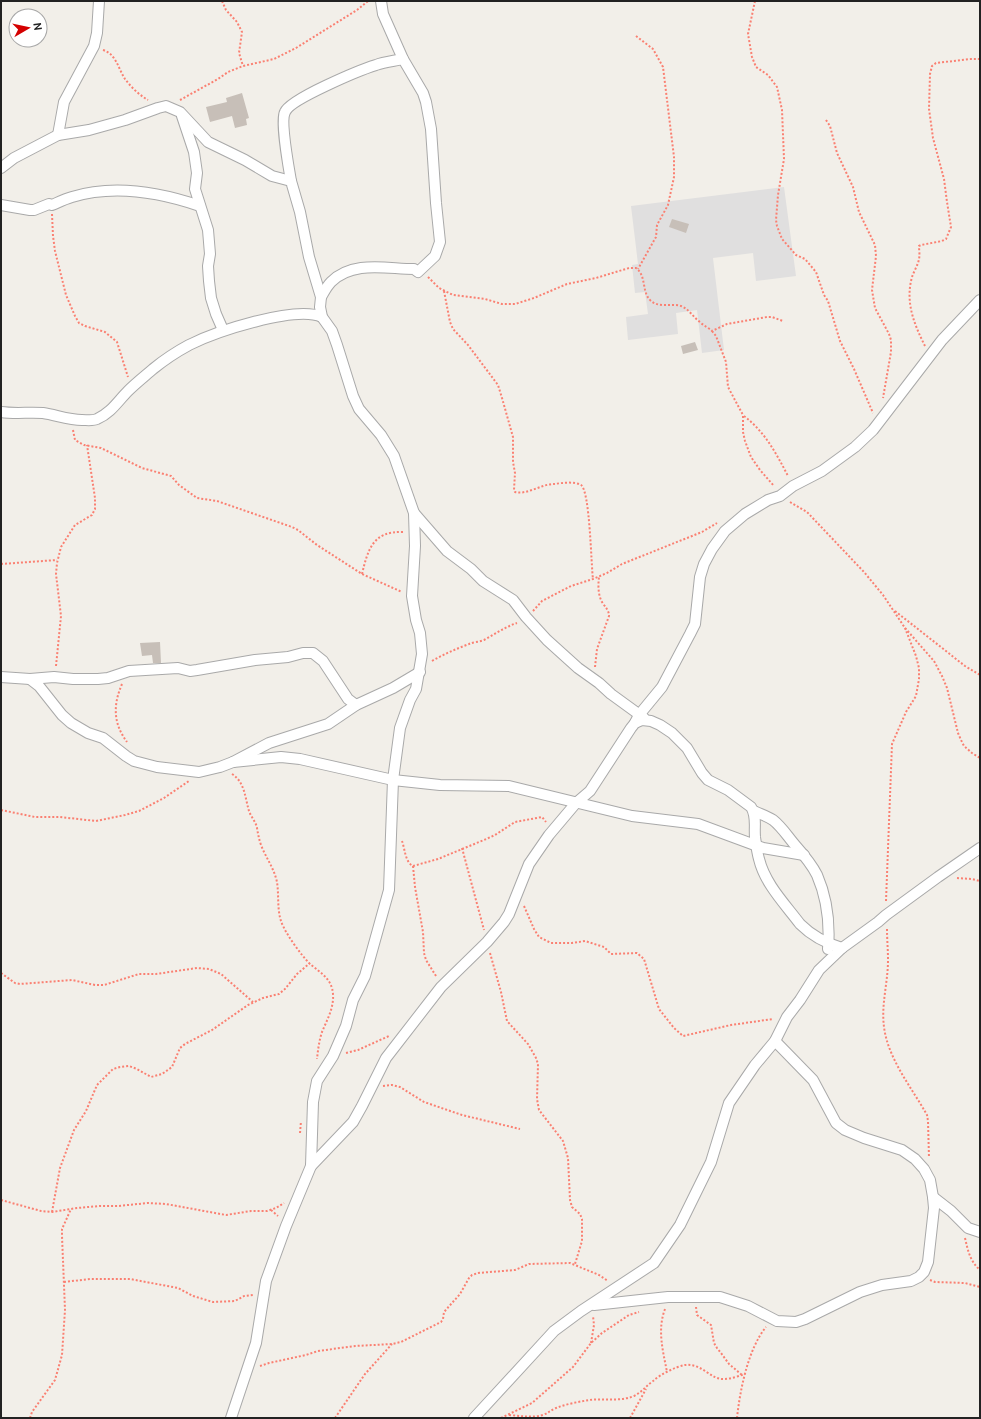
<svg xmlns="http://www.w3.org/2000/svg" width="981" height="1419" font-family="Cabin,sans-serif">
<rect width="100%" height="100%" fill="#f2efe9"/>
<path fill="#e0dfdf" d="M 784,187 L 796,276 L 756,281 L 753,253 L 713,258 L 724,350 L 702,353 L 697,310 L 676,313 L 678,334 L 628,340 L 626,317 L 648,314 L 645,292 L 635,293 L 632,265 L 638,264 L 631,206 Z"/>
<g fill="#c7bfb8">
<path d="M 242,93 L 249,118 L 246,119 L 247,125 L 235,128 L 232,116 L 210,122 L 206,107 L 227,102 L 226,98 Z"/>
<path d="M 672,219 L 689,224 L 686,233 L 669,227 Z"/>
<path d="M 695,342 L 698,350 L 683,354 L 681,346 Z"/>
<path d="M 160,642 L 161,663 L 153,663 L 152,655 L 142,656 L 140,643 Z"/>
</g>
<g fill="none" stroke-linecap="round" stroke-linejoin="round">
<g stroke="#a9a9a9" stroke-width="12">
<g id="minor">
<path d="M 182,116 L 194,152 L 197,173 L 195,189 L 208,230 L 210,254 L 208,266 L 209,281 L 211,298 L 216,314 L 223,330"/>
<path d="M 58,135 L 64,102 L 94,46 L 97,33 L 99,1"/>
<path d="M 1,168 L 14,158 L 58,135 L 89,130 L 125,120 L 158,108 L 166,106 L 180,112 L 208,142 L 245,160 L 272,176 L 291,181 L 300,212 L 309,257 L 321,297 L 320,307 L 322,317 L 332,331 L 337,345 L 353,396 L 359,409 L 381,435 L 394,456 L 414,513 L 415,546 L 412,596 L 416,620 L 420,633 L 422,654 L 416,689 L 410,700 L 400,728 L 393,780 L 389,890 L 365,976 L 353,1000 L 346,1026 L 333,1056 L 317,1081 L 313,1102 L 311,1166"/>
<path d="M 291,181 C 289,169 280,121 285,112 C 290,99 360,70 376,65 C 384,62 394,61 403,59"/>
<path d="M 1,205 L 30,210 L 34,210 L 49,204 L 52,205 C 59,202 65,199 72,197 C 114,184 159,192 200,206"/>
<path d="M 321,297 C 324,292 327,286 331,282 C 353,260 387,269 414,269 L 418,272 L 435,256 L 440,242 L 436,203 L 431,129 L 426,102 L 423,93 L 403,59 L 383,14 L 381,1"/>
<path d="M 1,412 C 15,414 29,412 43,413 C 56,415 69,420 82,420 C 87,420 93,421 97,419 C 111,413 118,401 128,391 C 136,383 145,376 153,369 C 164,360 176,352 189,345 C 215,332 295,305 322,317"/>
<path d="M 414,513 L 447,551 L 471,569 L 483,581 L 513,600 L 526,617 L 547,640 L 578,668 L 599,683 L 611,694 L 644,718"/>
<path d="M 1,677 L 30,679 L 54,677 L 73,679 L 98,679 L 108,678 L 129,671 L 178,668 L 190,671 L 197,670 L 255,660 L 288,657 L 303,653 L 313,653 L 323,661 L 348,699 L 356,705"/>
<path d="M 30,679 L 39,686 L 62,715 L 71,723 L 88,733 L 103,738 L 126,756 L 134,761 L 157,767 L 199,772 L 220,767 L 233,762 L 269,743 L 328,724 L 356,705 L 393,688 L 420,672"/>
<path d="M 635,723 L 639,715 L 662,687 L 690,634 L 695,624 L 700,577 L 704,564 L 712,549 L 725,531 L 745,514 L 768,500 L 780,496 L 793,486 L 822,471 L 855,447 L 873,430 L 942,340 L 980,300"/>
<path d="M 233,762 L 281,757 L 300,759 L 393,780 L 440,785 L 509,786 L 632,816 L 698,824 L 763,848 L 804,855"/>
<path d="M 754,811 C 760,814 767,816 773,820 C 782,827 788,837 795,845 C 803,854 811,863 817,875 C 827,898 830,924 828,949"/>
<path d="M 933,1197 L 951,1211 L 968,1228 L 980,1232"/>
<path d="M 594,1305 L 668,1297 L 720,1297 L 748,1306 L 777,1321 L 796,1322 L 805,1319 L 860,1292 L 882,1285 L 911,1281 L 919,1277 L 924,1272 L 928,1262 L 934,1208 L 933,1197 L 930,1180 L 924,1169 L 915,1159 L 902,1150 L 864,1138 L 845,1130 L 836,1123 L 813,1080 L 775,1041"/>
<path d="M 231,1418 L 256,1343 L 266,1281 L 286,1226 L 311,1166 L 353,1122 L 362,1106 L 386,1058 L 441,987 L 487,942 L 504,922 L 509,914 L 529,864 L 549,835 L 576,803 L 590,791 L 631,728 L 635,723 L 642,720 L 651,721 L 660,725 L 672,733 L 687,748 L 702,773 L 708,780 L 728,790 L 751,807 C 757,816 754,826 755,837 C 756,844 757,852 759,859 C 765,884 785,904 800,924 C 812,936 825,943 842,948"/>
<path d="M 474,1418 L 554,1331 L 581,1311 L 654,1263 L 680,1225 L 711,1162 L 729,1103 L 755,1065 L 775,1041 L 787,1017 L 800,1000 L 819,970 L 842,948 L 878,922 L 886,915 L 938,877 L 980,848"/>
</g>
</g>
<g stroke="#fa8072" stroke-width="2" stroke-dasharray="2 2" stroke-linecap="butt">
<path d="M 222,1 L 226,10 L 237,22 L 242,32 L 239,53 L 243,66"/>
<path d="M 755,1 L 748,34 L 752,57 L 756,67 L 768,75 L 777,87 L 782,110 L 784,159 L 778,195 L 776,220 L 777,226 L 782,239 L 796,255 L 805,259 L 816,272 L 824,295 L 828,301 L 840,341 L 854,369 L 873,413"/>
<path d="M 636,36 L 653,49 L 663,67 L 674,157 L 674,177 L 668,205 L 657,225 L 656,237 L 638,269"/>
<path d="M 103,50 C 116,54 118,68 125,79 C 131,87 139,95 148,100"/>
<path d="M 180,100 L 218,79 L 228,72 L 243,66 L 274,59 L 296,48 L 357,10 L 368,1"/>
<path d="M 826,120 L 830,126 L 837,153 L 853,187 L 859,212 L 875,245 L 876,256 L 872,290 L 875,308 L 889,334 L 891,340 L 891,352 L 883,398"/>
<path d="M 52,214 L 53,236 L 55,251 L 66,295 L 75,316 L 79,323 L 85,326 L 105,332 L 117,342 L 128,377"/>
<path d="M 428,277 L 439,288 L 453,295 L 485,299 L 502,304 L 515,304 L 534,298 L 567,284 L 596,278 L 629,268 L 636,268 C 647,276 641,292 651,301 C 659,308 671,303 681,306 C 689,309 693,317 700,322 C 704,326 709,328 712,331 L 727,324 L 767,317 L 772,317 L 783,321"/>
<path d="M 444,291 L 450,322 L 453,329 L 468,345 L 498,385 L 502,398 L 513,437 L 513,462 L 515,473 L 514,490 L 515,492 C 528,495 541,484 554,484 C 562,483 574,481 581,485 C 590,491 591,564 593,579"/>
<path d="M 712,331 L 716,336 L 726,362 L 728,387 L 743,415 L 743,432 L 745,441 L 751,457 L 760,470 L 774,486"/>
<path d="M 925,346 C 914,324 905,302 912,277 C 914,271 918,265 919,259 C 920,255 919,250 919,246 L 921,245 L 942,241 L 946,239 L 951,227 L 947,202 L 944,179 L 933,138 L 929,109 L 930,74 L 932,66 L 936,63 L 971,59 L 980,59"/>
<path d="M 744,416 C 765,432 776,453 788,476"/>
<path d="M 73,430 L 75,440 L 84,445 L 101,448 L 142,468 L 171,476 L 179,485 L 197,498 L 217,501 L 292,527 L 298,530 L 317,545 L 362,574 L 402,592"/>
<path d="M 790,502 L 807,512 L 864,572 L 883,595 L 905,628 L 934,661 L 942,676 L 947,688 L 958,733 L 961,740 L 964,746 L 972,753 L 980,758"/>
<path d="M 1,564 L 57,560"/>
<path d="M 362,574 C 368,549 373,531 403,532"/>
<path d="M 533,611 L 542,601 L 571,586 L 593,579 L 607,573 L 622,564 L 702,532 L 717,523"/>
<path d="M 895,611 L 965,666 L 980,675"/>
<path d="M 432,661 C 444,654 456,649 469,644 C 473,642 479,642 484,640 C 495,634 505,627 517,623"/>
<path d="M 56,666 L 61,616 L 56,574 L 57,563 L 61,547 L 75,525 L 92,515 L 95,509 L 95,498 L 87,445"/>
<path d="M 595,667 L 597,649 L 609,616 C 609,610 605,607 602,602 C 598,595 598,585 599,577"/>
<path d="M 122,684 C 113,705 113,723 127,742"/>
<path d="M 232,774 C 245,782 245,798 249,811 C 251,817 256,822 257,828 C 258,834 259,839 261,845 C 266,858 274,868 277,882 C 279,895 277,909 281,921 C 285,933 301,955 310,964 C 321,973 332,979 333,994 C 334,1008 327,1020 322,1032 C 319,1041 318,1050 317,1059"/>
<path d="M 1,810 L 35,817 L 60,817 L 96,821 L 125,815 L 139,811 L 164,798 L 189,781"/>
<path d="M 402,841 C 405,849 405,862 413,866 L 438,859 L 484,840 L 495,835 L 515,822 L 542,817 L 546,822"/>
<path d="M 462,848 L 484,930"/>
<path d="M 413,866 L 415,887 L 423,932 L 424,953 L 426,960 L 436,976"/>
<path d="M 957,878 L 972,879 L 980,881"/>
<path d="M 886,901 L 892,744 L 906,712 L 916,696 L 919,679 L 919,668 L 916,656 L 905,628"/>
<path d="M 524,906 L 534,929 L 539,937 L 551,943 L 572,943 L 585,941 L 604,947 L 611,954 L 637,953 L 644,959 L 659,1009 L 674,1028 L 683,1036 L 731,1025 L 773,1019"/>
<path d="M 887,929 C 887,939 888,950 888,960 C 888,983 881,1004 884,1027 C 888,1059 912,1088 927,1115 L 928,1121 L 929,1158"/>
<path d="M 490,953 L 501,992 L 507,1021 L 528,1044 L 536,1058 L 538,1064 L 537,1099 L 539,1110 L 563,1141 L 568,1158 L 570,1200 L 572,1207 L 580,1214 L 582,1219 L 582,1241 L 575,1264"/>
<path d="M 1,973 L 15,983 L 20,984 L 72,980 L 95,985 L 104,985 L 139,974 L 156,974 L 197,968 L 209,969 L 221,974 L 253,1002"/>
<path d="M 346,1053 L 358,1050 L 389,1036"/>
<path d="M 383,1086 L 392,1085 L 400,1087 L 424,1102 L 462,1115 L 520,1129"/>
<path d="M 300,1133 L 301,1121"/>
<path d="M 1,1200 L 41,1211 L 52,1212 L 77,1208 L 100,1206 L 118,1206 L 148,1203 L 166,1204 L 226,1215 L 251,1211 L 267,1211 L 276,1208 L 284,1203"/>
<path d="M 271,1210 L 278,1216"/>
<path d="M 52,1212 L 60,1168 L 74,1130 L 86,1111 L 97,1085 L 113,1069 L 120,1067 L 129,1066 L 137,1069 L 151,1077 L 162,1074 L 172,1067 L 180,1048 L 185,1044 L 212,1030 L 248,1005 L 263,998 L 279,994 L 285,989 L 297,974 L 310,963"/>
<path d="M 965,1238 C 968,1251 970,1261 980,1270"/>
<path d="M 930,1280 L 935,1282 L 965,1283 L 980,1287"/>
<path d="M 64,1282 L 90,1279 L 130,1279 L 178,1288 L 193,1296 L 213,1302 L 235,1301 L 244,1296 L 253,1295"/>
<path d="M 696,1307 L 697,1315 L 711,1325 L 714,1343 L 717,1348 L 721,1353 L 729,1364 L 742,1375"/>
<path d="M 665,1309 C 657,1330 663,1351 667,1372"/>
<path d="M 591,1343 L 594,1325 L 593,1316"/>
<path d="M 260,1366 L 269,1363 L 306,1355 L 318,1351 L 355,1346 L 392,1344 L 401,1342 L 441,1322 L 443,1319 L 444,1312 L 460,1294 L 469,1278 L 472,1275 L 478,1273 L 515,1270 L 529,1264 L 570,1263 L 599,1275 L 608,1281"/>
<path d="M 509,1415 C 521,1416 532,1418 543,1415 C 548,1413 551,1410 556,1408 C 566,1404 578,1402 589,1400 C 604,1398 619,1402 634,1396 C 642,1392 646,1386 653,1381 C 661,1374 675,1367 685,1365 C 702,1363 711,1380 724,1379 C 731,1379 739,1376 745,1374"/>
<path d="M 30,1418 L 32,1412 L 47,1391 L 55,1380 L 62,1355 L 65,1310 L 62,1236 L 62,1229 L 71,1209"/>
<path d="M 335,1418 L 365,1374 L 392,1344"/>
<path d="M 501,1418 L 532,1403 L 573,1367 L 591,1343 L 602,1333 L 629,1315 L 639,1312"/>
<path d="M 630,1418 L 646,1389"/>
<path d="M 737,1418 C 740,1390 748,1349 766,1327"/>
</g>
<use href="#minor" stroke="#fff" stroke-width="10"/>
</g>
<rect width="981" height="1419" fill="none" stroke="#222222" stroke-width="4"/>
<g transform="translate(28 28) rotate(81)"><circle r="19" fill="#ffffff" stroke="#a7a7a7"/>
<path d="M0-3L7 15L0 10L-7 15Z" fill="#d40000"/>
<text y="-6" font-size="11" font-weight="bold" text-anchor="middle" fill="#222222">N</text>
</g>
</svg>
